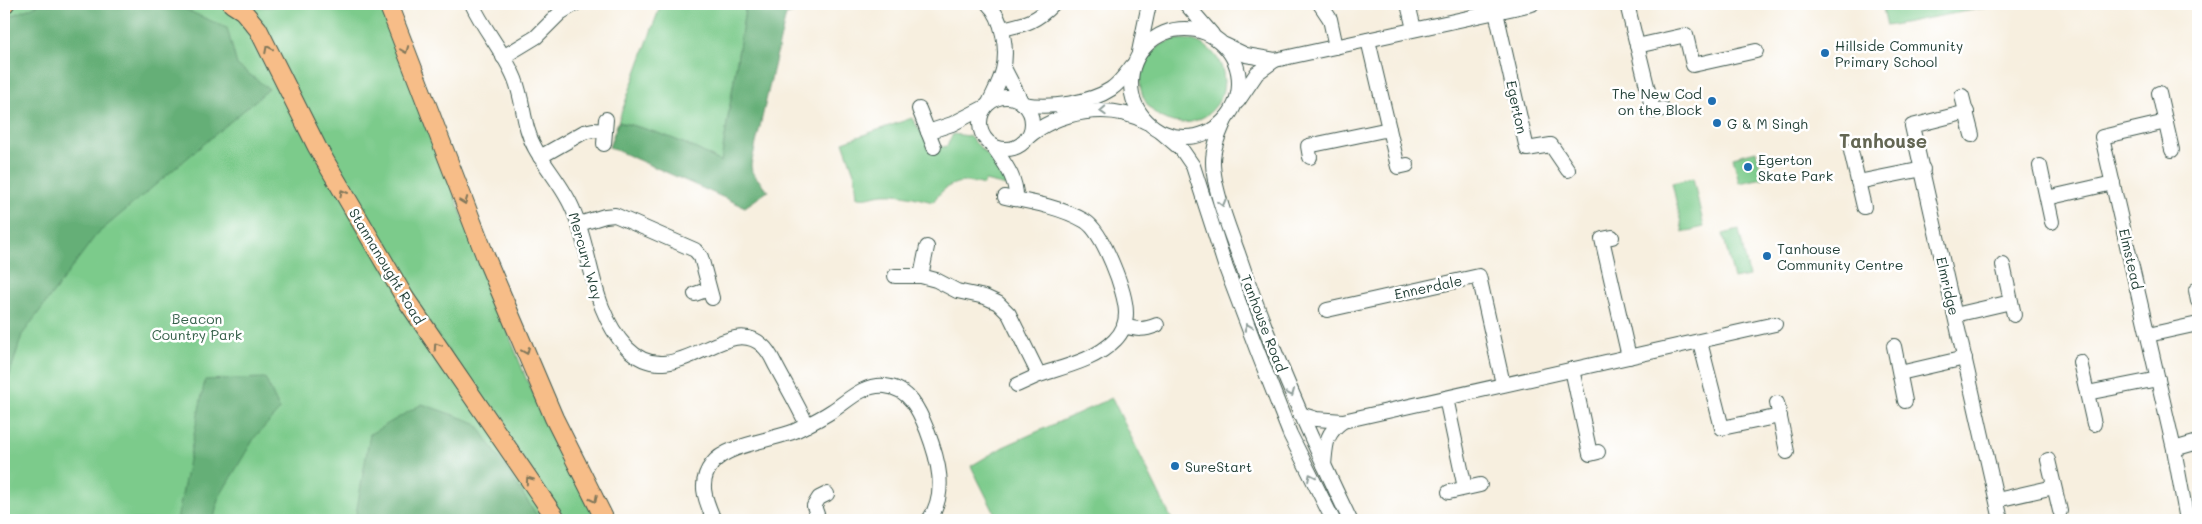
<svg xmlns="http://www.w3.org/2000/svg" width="2202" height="524" font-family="Mali,sans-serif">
<rect width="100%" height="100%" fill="#fff"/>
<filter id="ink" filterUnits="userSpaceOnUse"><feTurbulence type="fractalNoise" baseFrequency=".02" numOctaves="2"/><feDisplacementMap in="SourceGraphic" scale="10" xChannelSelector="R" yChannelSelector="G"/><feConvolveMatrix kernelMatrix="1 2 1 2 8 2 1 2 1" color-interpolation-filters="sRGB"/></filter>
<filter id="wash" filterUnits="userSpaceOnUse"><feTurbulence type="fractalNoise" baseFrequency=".0096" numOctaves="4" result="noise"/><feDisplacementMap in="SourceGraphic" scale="20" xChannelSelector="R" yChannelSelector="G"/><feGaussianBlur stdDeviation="1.12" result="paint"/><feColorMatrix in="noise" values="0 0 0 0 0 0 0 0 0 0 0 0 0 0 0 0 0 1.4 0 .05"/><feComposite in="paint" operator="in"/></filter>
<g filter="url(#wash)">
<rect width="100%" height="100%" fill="#f7efdf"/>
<g fill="#7ccb8b" stroke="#4e8460">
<path d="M 4,4 L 232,4 L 243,11 L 317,147 L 557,520 L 4,520 Z"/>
<path d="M 280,4 L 380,4 L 526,378 L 596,520 L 565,520 L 403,285 L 250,7 L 271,7 Z"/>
<path d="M 661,4 L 746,4 L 721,162 C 688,144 655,130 618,122 Z"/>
<path d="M 1882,4 L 2005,4 L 1887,26 Z"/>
<circle cx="1182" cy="81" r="42"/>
<path d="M 912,118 L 932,149 L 947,146 L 953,134 L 969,136 L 1000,167 L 1007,182 L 1006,186 L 985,181 L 983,185 C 961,178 946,183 933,202 C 916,198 895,191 877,195 C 866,197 869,198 857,197 L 855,176 L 843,142 Z"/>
<path d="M 1756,151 L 1763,178 L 1739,183 L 1733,157 Z"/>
<path d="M 1693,178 L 1704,227 L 1683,232 L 1672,183 Z"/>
<path d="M 1739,230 L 1749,276 L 1734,279 L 1723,234 Z"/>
<path d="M 1112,398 L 1172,520 L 998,520 L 971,466 L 1003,447 Z"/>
</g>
<g fill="#65af77" stroke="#427656">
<path d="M 40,4 L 173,4 L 227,28 L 237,65 L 269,89 L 96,235 L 22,335 L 4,393 L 4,19 Z"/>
<path d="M 746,4 L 821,4 L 786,15 L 751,165 L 752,172 L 768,191 L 745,207 L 609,147 L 618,122 C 655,130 688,143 721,162 Z"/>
<path d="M 265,378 L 280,410 L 255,437 L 218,499 L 214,520 L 177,520 L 205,380 Z"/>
<path d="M 422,404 L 476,423 L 540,520 L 355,520 L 370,434 Z"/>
</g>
</g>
<g filter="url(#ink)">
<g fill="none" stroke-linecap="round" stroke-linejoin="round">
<g stroke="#3f584e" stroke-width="16">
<g id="minor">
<path d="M 472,4 C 484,30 504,52 515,79 C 524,102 523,127 535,148 C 547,170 565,188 574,212 C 593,257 591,310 627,348 C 674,396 727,311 763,346 C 770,352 773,361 777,368 C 787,387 798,405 807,425"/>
<path d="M 988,4 C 1003,18 1008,50 1003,70 C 1000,82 994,92 989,103"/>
<path d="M 1186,4 L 1212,34"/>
<path d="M 1320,4 L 1330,19 L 1336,47"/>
<path d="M 1408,4 L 1414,29"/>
<path d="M 1627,4 L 1653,111 L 1663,109"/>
<path d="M 1496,12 L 1527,149 L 1551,145 L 1568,170"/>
<circle cx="1185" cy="83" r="54"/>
<path d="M 1002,29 C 1025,24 1036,22 1053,4"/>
<path d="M 1368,40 L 1398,167 L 1407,165"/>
<path d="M 1225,45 L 1246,55 L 1275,60 L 1532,4"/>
<path d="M 1637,46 L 1686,35 L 1693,65 L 1756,51"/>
<path d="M 1139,52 L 1149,4"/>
<path d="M 503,57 L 536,37 L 560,13 L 575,4"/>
<path d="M 1004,68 L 1022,103"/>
<path d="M 2159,93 L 2172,150"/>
<path d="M 1962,96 L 1972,135"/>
<circle cx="1006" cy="123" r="26"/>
<path d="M 1238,101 L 1257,73 L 1275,60"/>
<path d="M 1024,104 C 1049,109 1090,103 1111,89 C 1120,83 1126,74 1132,66"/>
<path d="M 919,109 L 934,147"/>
<path d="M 1967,112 L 1912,126 L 2001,520"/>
<path d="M 1226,118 C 1220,132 1213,146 1213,162 C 1213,187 1229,229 1238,253 C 1269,345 1308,433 1350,520"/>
<path d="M 2166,122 L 2102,137 L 2174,449 L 2187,520"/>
<path d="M 928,132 L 952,124 L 985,107"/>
<path d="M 1161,132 L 1182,150 L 1193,166 L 1226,268 L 1257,350 L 1290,434 L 1333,520"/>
<path d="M 1027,138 C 1058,111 1109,102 1146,122"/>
<path d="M 604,144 L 606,119"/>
<path d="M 993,146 C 1004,163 1017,178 1016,199"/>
<path d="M 1851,151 L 1864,207"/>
<path d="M 540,157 L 584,132 L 593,130 L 605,131"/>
<path d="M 1310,157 L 1308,146 L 1389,129"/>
<path d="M 2040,166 L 2052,222"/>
<path d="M 1858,182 L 1923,169"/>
<path d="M 2047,198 L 2113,183"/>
<path d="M 579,224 L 605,216 L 615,215 L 695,250 L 701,257 L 712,298"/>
<path d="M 1612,237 L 1602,239 L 1629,357"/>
<path d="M 2003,265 L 2014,315"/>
<path d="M 895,276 L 921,276 L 936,280 L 957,291 L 985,297 L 998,303 L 1009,314 L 1039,375 C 1063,367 1096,360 1115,340 C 1122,333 1126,323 1126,313 C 1126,292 1103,232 1085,221 C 1061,207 1031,202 1005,197"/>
<path d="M 921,276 L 927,247"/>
<path d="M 2196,290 L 2198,301"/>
<path d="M 695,294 L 709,289"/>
<path d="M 1327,310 L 1479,276 L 1503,384"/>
<path d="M 1955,315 L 2011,302"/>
<path d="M 1124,326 C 1138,330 1144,330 1157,325"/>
<path d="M 2148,335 L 2198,324"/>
<path d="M 1700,342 L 1722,428 L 1780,416"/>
<path d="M 1894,346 L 1905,401"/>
<path d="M 2080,362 L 2094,424"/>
<path d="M 1572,369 L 1590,454 L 1598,452"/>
<path d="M 1900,373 L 1965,358"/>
<path d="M 1017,385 L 1039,375"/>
<path d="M 2087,393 L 2158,379"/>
<path d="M 1446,398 L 1465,488"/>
<path d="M 1777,403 L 1787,452"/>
<path d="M 1300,414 L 1316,419 L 1343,421 L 1775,324"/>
<path d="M 2174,449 L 2198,442"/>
<path d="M 2048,460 L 2060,511"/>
<path d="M 1324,465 C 1326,444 1325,434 1343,421"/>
<path d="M 1449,492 L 1480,485"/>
<path d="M 1997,500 L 2054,487"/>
<path d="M 714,520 C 706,501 697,483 712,464 C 725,445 773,440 795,431 C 807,425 820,419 832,411 C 849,400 863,384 885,386 C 909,388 919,410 927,430 C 938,459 948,492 929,520"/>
<path d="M 819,520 L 814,506 L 819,498 L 827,494"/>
</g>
</g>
<g stroke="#3f584e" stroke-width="20">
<g id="major">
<path d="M 4,4 L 5,4"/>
<path d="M 232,4 L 243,11 L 258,29 L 317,147 L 405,298 L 557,520"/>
<path d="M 388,4 L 486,258 L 554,418 L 605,520"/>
</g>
</g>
<use href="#minor" stroke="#fff" stroke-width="14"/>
<use href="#major" stroke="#f7bd88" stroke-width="18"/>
</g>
<defs><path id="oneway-chevron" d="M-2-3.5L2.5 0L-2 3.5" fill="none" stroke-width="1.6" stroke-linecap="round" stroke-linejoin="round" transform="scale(1.25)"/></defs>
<g stroke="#80775a">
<use href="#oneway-chevron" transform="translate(268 49) rotate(-117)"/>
<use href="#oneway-chevron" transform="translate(405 50) rotate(69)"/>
<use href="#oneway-chevron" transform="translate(343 193) rotate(-120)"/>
<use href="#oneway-chevron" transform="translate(464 201) rotate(69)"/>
<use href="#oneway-chevron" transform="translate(437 346) rotate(-124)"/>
<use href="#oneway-chevron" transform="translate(526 351) rotate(67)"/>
<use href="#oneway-chevron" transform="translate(529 480) rotate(-125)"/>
<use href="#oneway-chevron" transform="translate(594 499) rotate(63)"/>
</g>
<g stroke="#8f9e9a">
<use href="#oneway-chevron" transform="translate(1103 111) rotate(177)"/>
<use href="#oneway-chevron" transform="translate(1222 203) rotate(75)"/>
<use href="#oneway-chevron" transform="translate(1248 327) rotate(-111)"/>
<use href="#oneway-chevron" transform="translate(1291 393) rotate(68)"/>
<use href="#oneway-chevron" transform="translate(1311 477) rotate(-116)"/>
</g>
</g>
<g fill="#1f6fb2" stroke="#fff" stroke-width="2">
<circle cx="1825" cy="53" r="5"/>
<circle cx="1712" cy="101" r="5"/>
<circle cx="1717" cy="123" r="5"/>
<circle cx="1748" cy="167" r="5"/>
<circle cx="1767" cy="256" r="5"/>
<circle cx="1175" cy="466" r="5"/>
</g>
<g text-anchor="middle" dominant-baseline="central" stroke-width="5" stroke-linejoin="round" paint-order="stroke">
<g font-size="14" fill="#1f3d34" stroke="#fff" text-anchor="start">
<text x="1835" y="45">Hillside Community<tspan x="1835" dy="16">Primary School</tspan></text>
<text x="1702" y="93" text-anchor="end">The New Cod<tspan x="1702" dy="16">on the Block</tspan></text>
<text x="1727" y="123">G &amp; M Singh</text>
<text x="1758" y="159">Egerton<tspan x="1758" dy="16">Skate Park</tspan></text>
<text x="1777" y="248">Tanhouse<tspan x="1777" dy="16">Community Centre</tspan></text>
<text x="1185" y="466">SureStart</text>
</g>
<g font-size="14" fill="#1f3d34" stroke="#fff">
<text transform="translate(1517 107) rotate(78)">Egerton</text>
<text transform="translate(586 256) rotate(74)">Mercury Way</text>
<text transform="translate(2131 259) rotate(77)">Elmstead</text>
<text transform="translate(387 266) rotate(59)">Stannanought Road</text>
<text transform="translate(1948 286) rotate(77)">Elmridge</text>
<text transform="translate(1428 287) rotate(-12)">Ennerdale</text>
<text transform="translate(1264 323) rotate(69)">Tanhouse Road</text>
</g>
<g font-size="14" fill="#36604a" stroke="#fff">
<text x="197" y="318">Beacon<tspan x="197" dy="16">Country Park</tspan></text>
</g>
<g font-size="19" font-weight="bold" fill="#646754" stroke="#fff">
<text x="1883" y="140">Tanhouse</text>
</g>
</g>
<rect width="2202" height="524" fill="none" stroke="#fff" stroke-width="20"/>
</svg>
